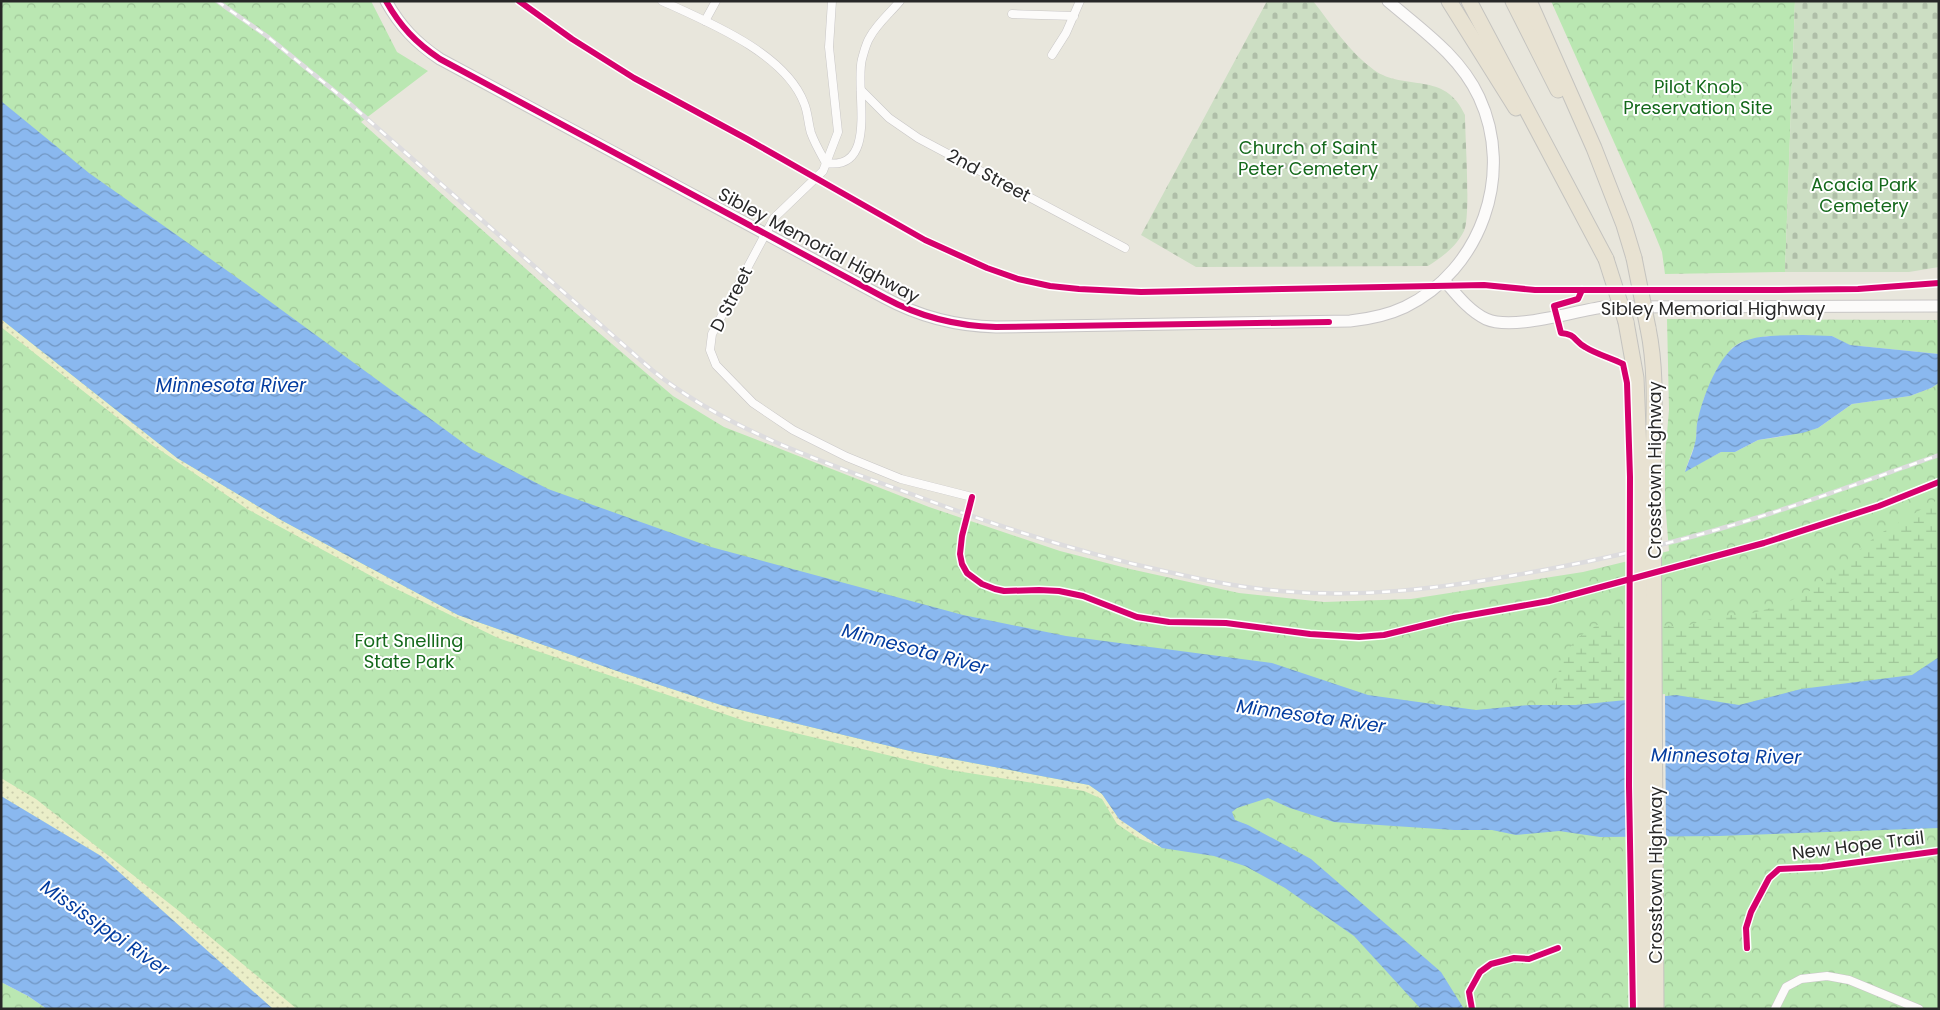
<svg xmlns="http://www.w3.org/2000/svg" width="1940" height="1010" font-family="Poppins,sans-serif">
<defs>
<pattern id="forest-crowns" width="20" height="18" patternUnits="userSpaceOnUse" patternTransform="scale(1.25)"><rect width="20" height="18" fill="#bae7b2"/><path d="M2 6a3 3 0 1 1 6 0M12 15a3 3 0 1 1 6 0" fill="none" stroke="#a0c699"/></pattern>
<pattern id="wetland-marsh" width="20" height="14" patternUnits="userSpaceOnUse" patternTransform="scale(1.25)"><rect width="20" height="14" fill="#bae7b2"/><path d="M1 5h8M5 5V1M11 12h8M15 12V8" fill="none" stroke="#a0c699"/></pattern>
<pattern id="sand-dots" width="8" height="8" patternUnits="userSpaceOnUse" patternTransform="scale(1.25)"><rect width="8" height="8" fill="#eaeec8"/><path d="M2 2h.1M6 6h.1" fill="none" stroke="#c9ccac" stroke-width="1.8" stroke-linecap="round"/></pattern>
<pattern id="cemetery-stones" width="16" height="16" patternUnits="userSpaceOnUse" patternTransform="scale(1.25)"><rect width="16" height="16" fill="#ccdec3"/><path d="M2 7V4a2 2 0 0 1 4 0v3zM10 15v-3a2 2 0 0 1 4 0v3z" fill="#afbea8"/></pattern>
<pattern id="water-waves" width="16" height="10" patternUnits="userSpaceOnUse" patternTransform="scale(1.25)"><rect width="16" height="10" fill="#8ab8ef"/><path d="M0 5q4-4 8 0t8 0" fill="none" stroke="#7196c2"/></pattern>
</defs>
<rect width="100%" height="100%" fill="#e8e6dc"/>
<g fill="url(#forest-crowns)">
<path d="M 1,1 L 371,1 L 397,52 L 428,71 L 361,122 L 571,309 L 673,396 L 724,427 L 929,507 L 1060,551 L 1130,569 L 1239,593 L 1324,602 L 1411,599 L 1583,572 L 1669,551 L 1665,501 L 1665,456 L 1669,410 L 1667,319 L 1939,320 L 1939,354 L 1849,345 L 1832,336 L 1767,336 L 1741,342 L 1732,348 L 1717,369 L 1704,398 L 1697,424 L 1696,441 L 1685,471 L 1721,452 L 1735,452 L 1758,440 L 1779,437 L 1818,428 L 1852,404 L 1910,396 L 1931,388 L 1939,383 L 1939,1009 L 273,1009 L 101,856 L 1,796 Z"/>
<path d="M 1551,1 L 1795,1 L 1785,272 L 1665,274 L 1662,252 L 1651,225 Z"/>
<path d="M 1,982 L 28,996 L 47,1009 L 1,1009 Z"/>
</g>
<path fill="url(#wetland-marsh)" d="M 1939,499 L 1939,657 L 1912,675 L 1801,689 L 1739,705 L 1676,695 L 1576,705 L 1553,705 L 1557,675 L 1574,640 L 1605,620 L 1682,627 L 1721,616 L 1749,614 L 1782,605 L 1808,592 L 1823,581 L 1876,536 Z"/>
<g fill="url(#sand-dots)">
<path d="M 1,319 L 177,458 L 281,520 L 458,615 L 617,671 L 724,706 L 910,751 L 1089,785 L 1102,794 L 1120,819 L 1162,848 L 1138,838 L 1117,824 L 1102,799 L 1084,791 L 950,770 L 745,721 L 498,638 L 386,584 L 247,509 L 151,444 L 1,327 Z"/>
<path d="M 1,778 L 36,799 L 179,911 L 297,1009 L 273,1009 L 101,856 L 1,796 Z"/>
</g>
<g fill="url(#cemetery-stones)">
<path d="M 1267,1 L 1313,1 C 1332,25 1349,52 1374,70 C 1405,92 1445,70 1465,115 C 1465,136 1471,216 1464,231 C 1456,247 1442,257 1428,266 L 1196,267 L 1141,235 Z"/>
<path d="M 1795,1 L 1939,1 L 1939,267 L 1909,272 L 1785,272 Z"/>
</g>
<g fill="url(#water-waves)">
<path d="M 1,101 L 89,173 L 246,284 L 473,450 L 548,489 L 711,547 L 963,615 L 1066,636 L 1272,663 L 1368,695 L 1476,710 L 1530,705 L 1576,705 L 1676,695 L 1739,705 L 1801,689 L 1912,675 L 1939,657 L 1939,828 L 1719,836 L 1600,837 L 1559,831 L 1516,835 L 1492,830 L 1454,830 L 1334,822 L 1290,808 L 1268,798 L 1237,808 L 1232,812 L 1235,820 L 1248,825 L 1311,859 L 1441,972 L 1464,1009 L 1421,1009 L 1354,936 L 1285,888 L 1245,866 L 1214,856 L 1162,848 L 1119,819 L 1102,794 L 1089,785 L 910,751 L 724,706 L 617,671 L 458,615 L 281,520 L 177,458 L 1,319 Z"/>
<path d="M 1803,335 L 1832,336 L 1850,345 L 1939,354 L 1939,383 L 1931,388 L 1910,396 L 1852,404 L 1818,428 L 1802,433 L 1758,440 L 1735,452 L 1721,452 L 1685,472 C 1688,462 1693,453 1695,443 C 1697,437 1696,430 1697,424 C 1701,401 1719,351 1742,342 C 1761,334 1783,336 1803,335 Z"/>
<path d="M 1,796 L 101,856 L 273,1009 L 47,1009 L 28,996 L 1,982 Z"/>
</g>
<path fill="#e8e6dc" d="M 1665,694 L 1666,839 L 1628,838 L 1627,698 Z"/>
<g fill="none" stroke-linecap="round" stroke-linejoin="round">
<g stroke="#c8c6c6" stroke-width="9">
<g id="street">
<path d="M 662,1 C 708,22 785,53 804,103 C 808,112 808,123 811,133 C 815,144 821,154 826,163"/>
<path d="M 832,1 L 829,47 L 838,132 L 823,171 L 774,218 L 712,334 L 710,350 L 716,365 L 753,403 L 793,430 L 847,457 L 901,479 L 972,497"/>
<path d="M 1012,14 L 1074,16"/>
<path d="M 705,21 L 716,1"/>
<path d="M 1052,55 L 1066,33 L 1080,1"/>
<path d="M 861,90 L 889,118 L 918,138 L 1125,248"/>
<path d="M 826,163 C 880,171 854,88 862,59 C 864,52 866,43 870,37 C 877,24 890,13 900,1"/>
<path d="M 1775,1009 L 1786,987 L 1801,979 L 1827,976 L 1849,980 L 1919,1009"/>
</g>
</g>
<g stroke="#c8c6c6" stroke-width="13">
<g id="secondary">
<path d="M 386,1 C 400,26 416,43 440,59 L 885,298 C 920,317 955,326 996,327 L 1350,321 C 1369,319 1388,315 1405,307 C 1481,270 1515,174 1479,97 C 1460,56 1422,30 1388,1"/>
<path d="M 1444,280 C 1456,294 1469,311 1486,319 C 1513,331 1573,311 1604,307 L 1939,306"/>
</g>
</g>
<g stroke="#c4c3bf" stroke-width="17">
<g id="highway">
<path d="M 1449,1 L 1516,108"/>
<path d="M 1469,1 L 1606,259"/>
<path d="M 1513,1 L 1558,90"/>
<path d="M 1529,1 L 1594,148 L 1624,225 L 1634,258"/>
<path d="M 1626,322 L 1636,378 L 1640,477"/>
<path d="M 1648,328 C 1658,376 1653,427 1653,477"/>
</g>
</g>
<use href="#street" stroke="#fcfbfa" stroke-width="8"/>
<use href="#secondary" stroke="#fcfbfa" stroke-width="11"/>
<use href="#highway" stroke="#e8e2d2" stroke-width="15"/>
<g stroke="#dddcde" stroke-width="4.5">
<path id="rail" d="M 217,1 L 268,37 L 348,102 L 652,370 C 726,430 825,463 914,495 C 998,527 1084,554 1173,573 C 1208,581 1244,588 1280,591 C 1359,598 1437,589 1516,575 C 1598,561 1680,542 1759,517 C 1820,498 1879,476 1939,455"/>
</g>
<use href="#rail" stroke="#fff" stroke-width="2.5" stroke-dasharray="8" stroke-linecap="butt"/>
<g stroke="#c4c3bf" stroke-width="17" stroke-linecap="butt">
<g id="highway-bridge">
<path d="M 1634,258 L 1648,328"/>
<path d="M 1606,259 L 1626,322"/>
<path d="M 1640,477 L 1639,539 L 1643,1009"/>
<path d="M 1653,477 L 1656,1009"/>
</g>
</g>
<use href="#highway-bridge" stroke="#e8e2d2" stroke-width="15"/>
<g stroke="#fff" stroke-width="9">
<g id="cycleway">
<path d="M 386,1 C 400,26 416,43 440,59 L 885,298 C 920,317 955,326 996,327 L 1329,322"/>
<path d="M 519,1 L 572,39 L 634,78 L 747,139 L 925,240 L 987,268 L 1018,279 L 1050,286 L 1079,289 L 1141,292 L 1484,285 L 1535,290 L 1769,290 L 1858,289 L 1939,283"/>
<path d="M 1582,290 L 1578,299 L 1554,306 L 1561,333 C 1576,334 1574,341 1585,347 C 1596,354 1611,358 1623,364 L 1627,383 L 1630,477 L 1629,786 L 1633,1009"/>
<path d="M 972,497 L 962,536 L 960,554 L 962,564 L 967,573 L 982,584 L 995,589 L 1004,591 L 1039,590 L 1059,591 L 1083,596 L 1137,617 L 1169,622 L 1226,623 L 1310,634 L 1359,637 L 1384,635 L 1454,618 L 1549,601 L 1764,543 L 1879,506 L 1939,482"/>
<path d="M 1747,948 L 1746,928 L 1751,912 L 1769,878 L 1779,869 L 1822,867 L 1939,851"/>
<path d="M 1472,1009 L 1469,992 L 1480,972 L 1491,964 L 1514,958 L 1529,959 L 1558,948"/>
</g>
</g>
<use href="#cycleway" stroke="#d6006c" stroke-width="6"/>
</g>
<g text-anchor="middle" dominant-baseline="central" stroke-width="4" stroke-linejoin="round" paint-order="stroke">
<g font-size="18" fill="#14691b" stroke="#fff">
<text x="1698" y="86">Pilot Knob<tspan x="1698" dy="21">Preservation Site</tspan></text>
<text x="1308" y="147">Church of Saint<tspan x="1308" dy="21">Peter Cemetery</tspan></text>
<text x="1864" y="184">Acacia Park<tspan x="1864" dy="21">Cemetery</tspan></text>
<text x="409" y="640">Fort Snelling<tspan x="409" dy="21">State Park</tspan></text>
</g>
<g font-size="18" fill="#282828" stroke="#fff">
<text transform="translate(989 175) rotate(28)">2nd Street</text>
<text transform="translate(819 245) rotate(28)">Sibley Memorial Highway</text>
<text transform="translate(731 299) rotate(-63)">D Street</text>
<text x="1713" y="308">Sibley Memorial Highway</text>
<text transform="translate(1654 470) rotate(-90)">Crosstown Highway</text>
<text transform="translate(1858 845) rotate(-7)">New Hope Trail</text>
<text transform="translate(1655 875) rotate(-90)">Crosstown Highway</text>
</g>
<g font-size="19" font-style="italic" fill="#043da0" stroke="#fff">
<text x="231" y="385">Minnesota River</text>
<text transform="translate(915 649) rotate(15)">Minnesota River</text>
<text transform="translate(1311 716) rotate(8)">Minnesota River</text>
<text transform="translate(1726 756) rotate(1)">Minnesota River</text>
<text transform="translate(105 928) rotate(35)">Mississippi River</text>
</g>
</g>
<rect width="1940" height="1010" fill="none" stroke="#282828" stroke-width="5"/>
</svg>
